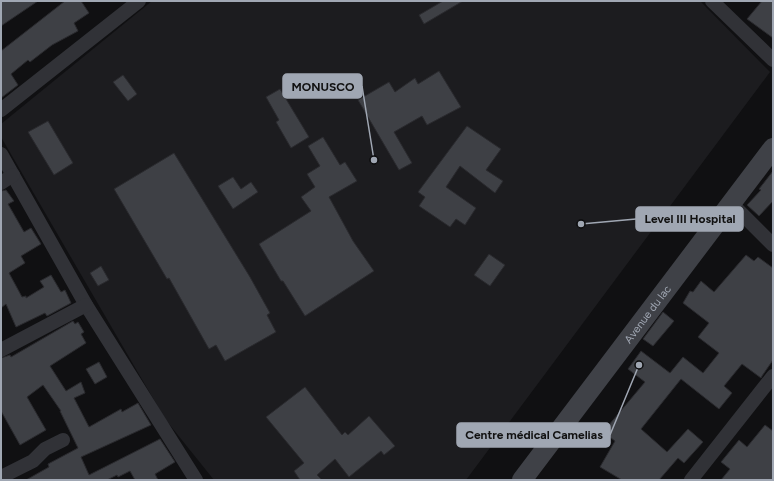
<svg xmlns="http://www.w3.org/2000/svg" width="774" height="481" font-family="Figtree,sans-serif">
<rect width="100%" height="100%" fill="#101012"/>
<path fill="#1c1c1f" d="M 152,1 L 700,1 L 770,72 L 466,480 L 214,480 L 165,419 L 1,137 L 1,124 Z"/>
<g fill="#3e4045" stroke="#2a2a2e">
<path d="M 1,1 L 38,1 L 1,26 Z"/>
<path d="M 65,1 L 81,1 L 89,13 L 74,23 L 78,31 L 52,45 L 30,62 L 28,60 L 11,74 L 18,85 L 1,98 L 1,51 Z"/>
<path d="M 443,1 L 463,1 L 424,24 L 419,15 Z"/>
<path d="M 762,1 L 773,1 L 773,38 L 747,19 Z"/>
<path d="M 439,71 L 461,107 L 427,125 L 422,116 L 394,132 L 412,163 L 399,170 L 358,100 L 389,82 L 395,92 L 415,78 L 418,84 Z"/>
<path d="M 123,75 L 137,94 L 128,101 L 113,82 Z"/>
<path d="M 280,89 L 309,137 L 291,148 L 276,122 L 279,120 L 266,97 Z"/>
<path d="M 48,121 L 73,163 L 54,175 L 28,132 Z"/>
<path d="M 467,126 L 501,149 L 486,170 L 503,181 L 495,193 L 460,166 L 446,187 L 476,208 L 465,225 L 456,219 L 450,227 L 419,206 L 425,197 L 418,192 Z"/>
<path d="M 323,137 L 340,165 L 345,162 L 357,181 L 329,197 L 353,241 L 374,271 L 305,316 L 283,281 L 281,281 L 259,244 L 311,211 L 301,197 L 315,187 L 307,174 L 320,166 L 308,146 Z"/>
<path d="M 174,153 L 250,277 L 270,313 L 267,315 L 276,332 L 225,361 L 216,345 L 209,349 L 169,278 L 167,279 L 114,189 Z"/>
<path d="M 773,171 L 773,201 L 759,216 L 747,205 L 761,190 L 759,189 Z"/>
<path d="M 233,177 L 241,189 L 251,182 L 258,192 L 233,209 L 218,186 Z"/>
<path d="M 6,190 L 14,201 L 8,204 L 24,232 L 31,228 L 41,244 L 21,256 L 25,263 L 9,273 L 22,297 L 26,296 L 26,298 L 44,287 L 40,281 L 51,275 L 61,292 L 65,290 L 71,303 L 47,316 L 45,313 L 16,327 L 6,304 L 1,308 L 1,191 Z"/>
<path d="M 489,254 L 505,265 L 490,286 L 474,275 Z"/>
<path d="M 746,255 L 754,261 L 758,257 L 773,268 L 773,360 L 762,376 L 761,378 L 742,364 L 724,386 L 732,393 L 719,409 L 681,379 L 641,429 L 667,452 L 688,429 L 703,442 L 684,463 L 678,458 L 659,480 L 622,480 L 600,467 L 615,441 L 603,432 L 645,382 L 628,369 L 641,351 L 670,373 L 683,357 L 703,373 L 719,353 L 698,337 L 709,323 L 683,303 L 690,291 L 693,292 L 701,281 L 714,292 Z"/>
<path d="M 101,266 L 109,280 L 98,286 L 90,273 Z"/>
<path d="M 663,312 L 674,321 L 653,346 L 643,339 Z"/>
<path d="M 73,321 L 75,324 L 78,322 L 84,332 L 81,334 L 86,343 L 50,366 L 66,391 L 81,382 L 85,393 L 74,398 L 89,427 L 121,409 L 122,412 L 138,403 L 151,425 L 81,457 L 89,475 L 160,439 L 175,462 L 155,474 L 158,480 L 135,480 L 130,471 L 118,477 L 117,475 L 107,480 L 26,480 L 49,467 L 48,464 L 78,448 L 60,411 L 61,411 L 43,385 L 27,397 L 46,430 L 20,445 L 1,411 L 1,358 L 10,355 L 11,357 Z"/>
<path d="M 99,362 L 107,377 L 95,384 L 86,369 Z"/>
<path d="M 305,387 L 342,435 L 345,432 L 348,435 L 369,416 L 395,446 L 384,455 L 381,451 L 349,477 L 335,459 L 317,475 L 322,480 L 300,480 L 294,471 L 304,463 L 266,417 Z"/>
<path d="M 765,425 L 773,431 L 773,480 L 721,480 L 730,469 L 721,462 L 739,440 L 747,447 Z"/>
</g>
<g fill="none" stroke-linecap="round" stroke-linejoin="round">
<g stroke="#313237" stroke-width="14">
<path d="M 712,1 L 773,60"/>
<path d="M 1,110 L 139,1"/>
<path d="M 1,154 L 86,305 L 196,480"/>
<path d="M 1,183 L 13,175"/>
<path d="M 731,203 L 773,245"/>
<path d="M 1,350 L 86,305"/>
<path d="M 1,477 L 33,461 L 45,449 L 63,440"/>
<path d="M 691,480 L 773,376"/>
</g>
<path stroke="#3f4147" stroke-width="20" id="s1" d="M 522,480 L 773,148"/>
</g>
<g text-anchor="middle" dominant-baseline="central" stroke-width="3" stroke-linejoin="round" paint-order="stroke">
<g font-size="11" fill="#a0a7b3" stroke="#0b0b0c">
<text stroke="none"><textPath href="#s1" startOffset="208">Avenue du lac</textPath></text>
</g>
</g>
<path fill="none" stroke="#a0a7b3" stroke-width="1.5" d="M374 160L362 86M581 224L636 219M639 365L610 435"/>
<g fill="#a0a7b3" stroke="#0b0b0c" stroke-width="1.5">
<circle cx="374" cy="160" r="4"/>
<circle cx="581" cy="224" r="4"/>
<circle cx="639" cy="365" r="4"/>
</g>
<g fill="#a0a7b3" stroke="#a0a7b3" stroke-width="1.5">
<rect x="283" y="74" width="79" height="24" rx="4"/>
<rect x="636" y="207" width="107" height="24" rx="4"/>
<rect x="457" y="423" width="153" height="24" rx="4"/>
</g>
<g font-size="12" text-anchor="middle" font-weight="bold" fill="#111">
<text x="323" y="91">MONUSCO</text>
<text x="690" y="223">Level III Hospital</text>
<text x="534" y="439">Centre médical Camelias</text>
</g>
<rect width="774" height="481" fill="none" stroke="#a0a7b3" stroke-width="4"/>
</svg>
